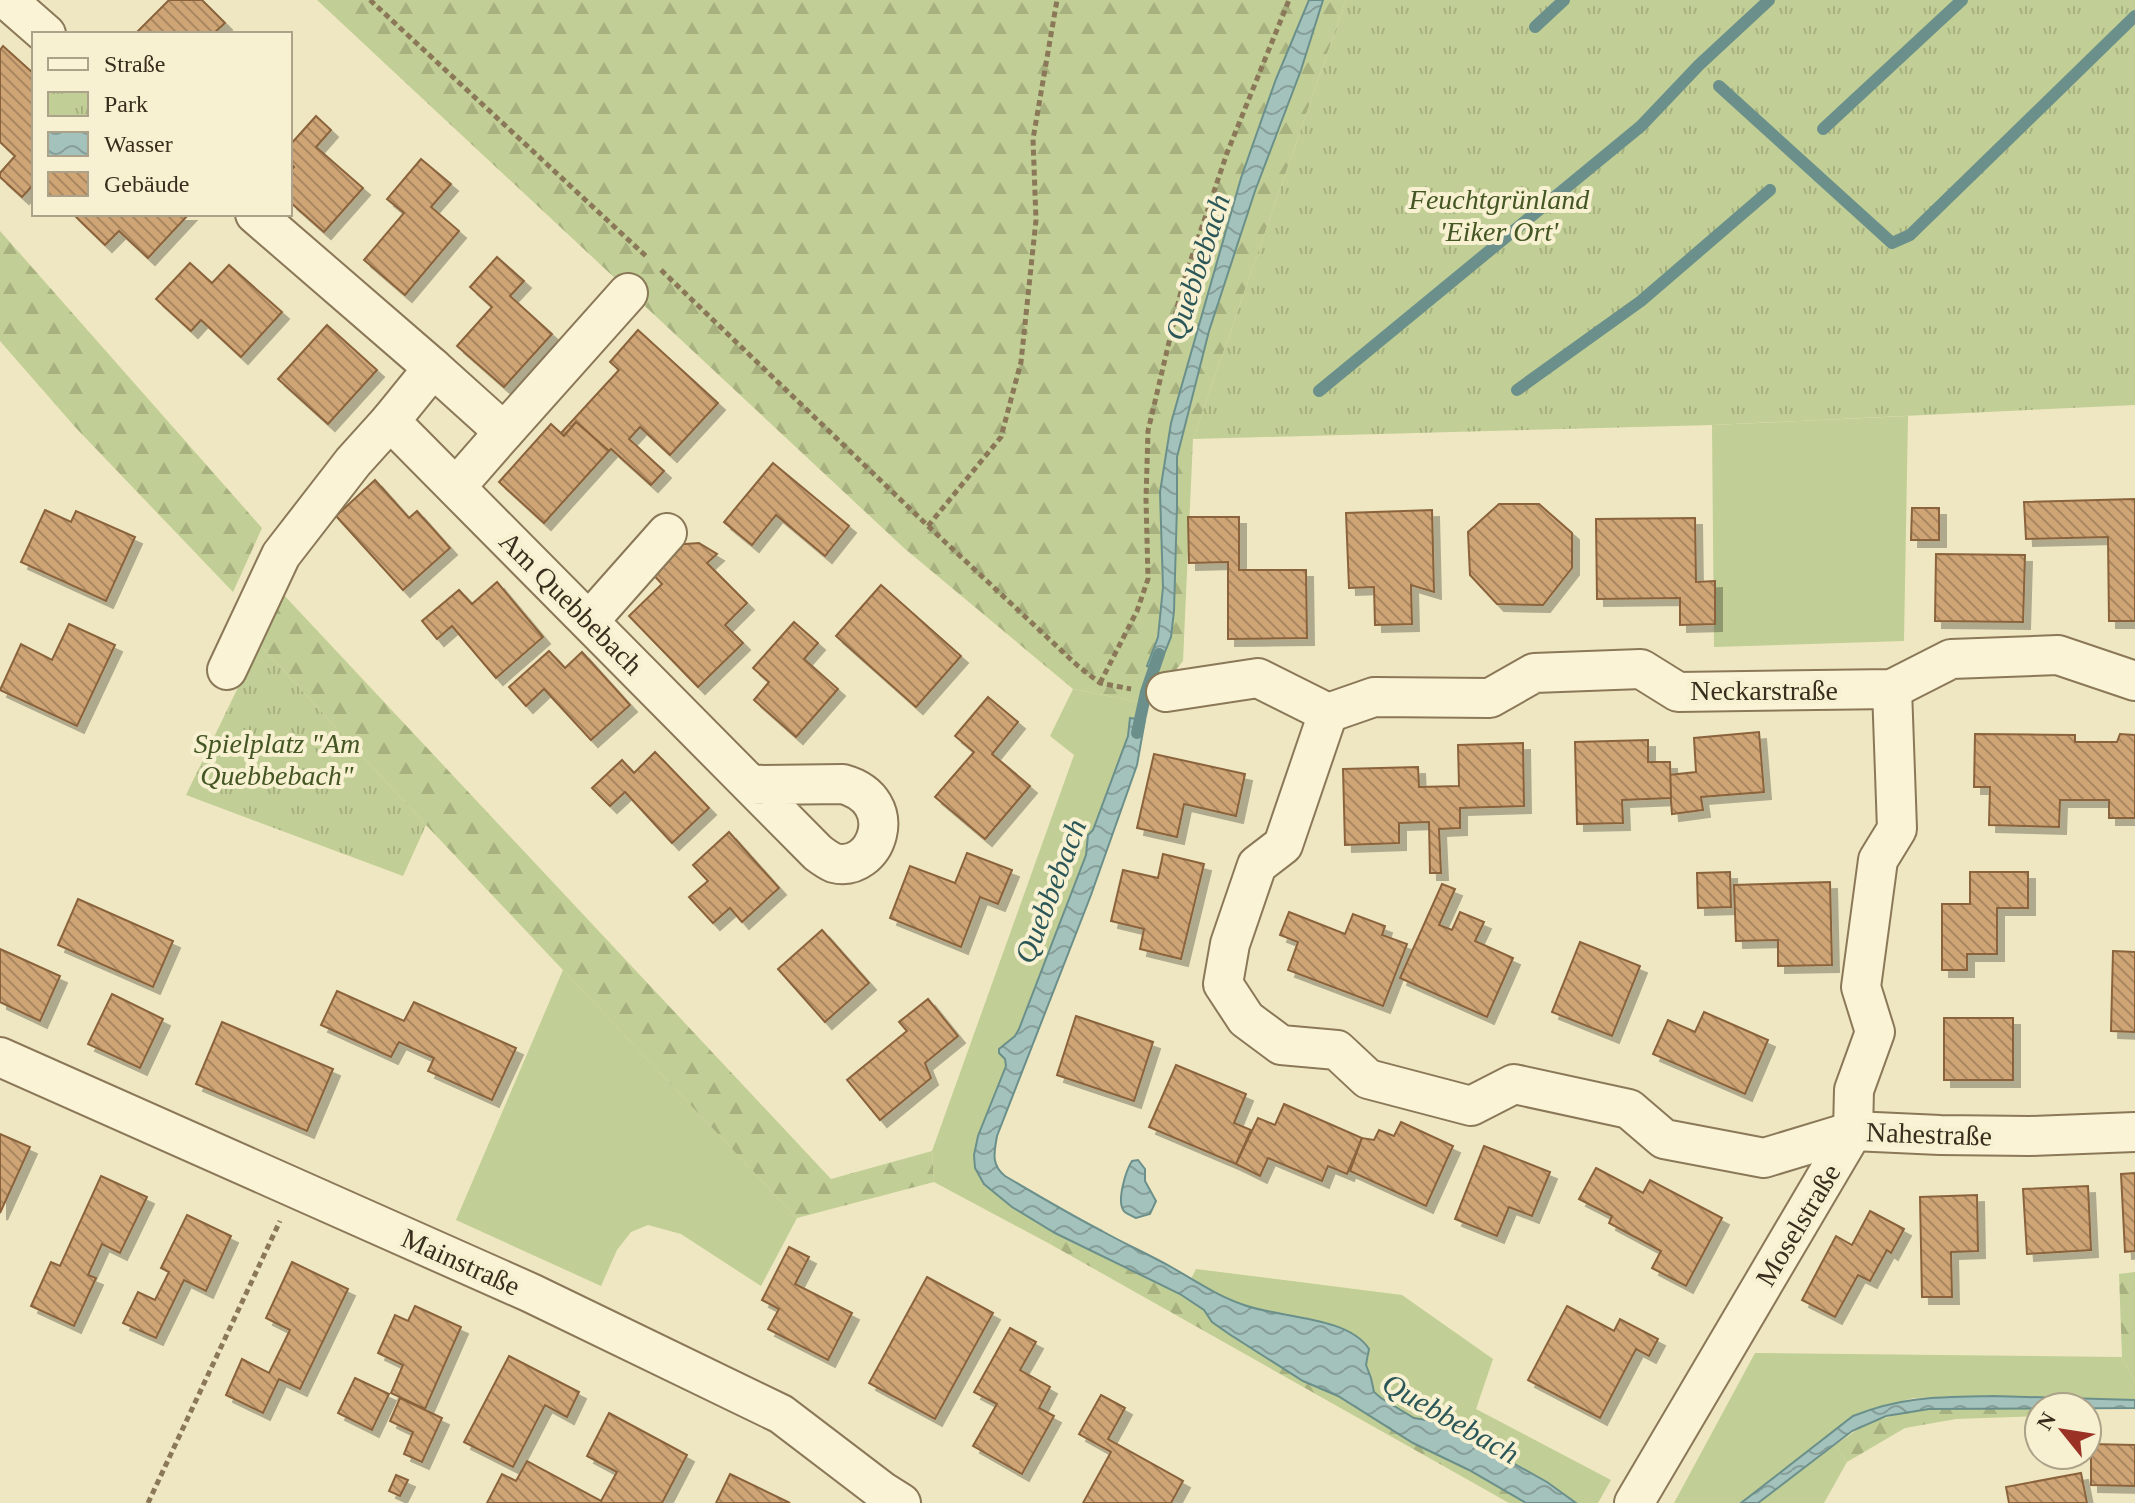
<svg xmlns="http://www.w3.org/2000/svg" width="2135" height="1503" font-family="'Times New Roman',serif">
<defs>
<pattern id="forest-firs" width="22" height="20" patternUnits="userSpaceOnUse" patternTransform="scale(2)"><rect width="22" height="20" fill="#c1ce95"/><path d="M5 1l3.5 6h-7zM16 11l3.5 6h-7z" fill="#a7b180"/></pattern>
<pattern id="park-tufts" width="24" height="20" patternUnits="userSpaceOnUse" patternTransform="scale(2)"><rect width="24" height="20" fill="#c1ce95"/><path d="M3 7l-1-3M5 7V3M7 7l1-3M15 17l-1-3M17 17v-4M19 17l1-3" fill="none" stroke="#a7b180"/></pattern>
<pattern id="water-waves" width="16" height="10" patternUnits="userSpaceOnUse" patternTransform="scale(2)"><rect width="16" height="10" fill="#a4c2bc"/><path d="M0 5q4-4 8 0t8 0" fill="none" stroke="#879e98"/></pattern>
<pattern id="building-back-hatch" width="6" height="6" patternUnits="userSpaceOnUse" patternTransform="scale(2)"><rect width="6" height="6" fill="#cfa576"/><path d="M-1 5l2 2M0 0l6 6M5-1l2 2" fill="none" stroke="#a98760"/></pattern>
<filter id="shadow"><feDropShadow dx="7" dy="7" stdDeviation="0" flood-color="#0004"/></filter>
</defs>
<rect width="100%" height="100%" fill="#efe7c1"/>
<g fill="#c1ce95">
<path d="M 1908,416 L 1904,641 L 1714,647 L 1712,425 Z"/>
<path d="M 1073,689 L 1149,704 L 1145,720 L 1130,718 L 1128,736 L 1093,830 L 1088,835 L 1086,855 L 1019,1029 L 1015,1036 L 999,1049 L 999,1053 L 1005,1059 L 1006,1066 L 978,1136 L 984,1184 L 1012,1207 L 1055,1233 L 1050,1244 L 934,1182 L 932,1151 L 1074,755 L 1050,736 Z"/>
<path d="M 563,970 L 797,1218 L 761,1286 L 681,1234 L 648,1225 L 631,1232 L 617,1250 L 601,1286 L 456,1220 Z"/>
<path d="M 1196,1269 L 1402,1295 L 1493,1359 L 1476,1409 L 1611,1480 L 1598,1503 L 1576,1503 L 1547,1481 L 1450,1428 L 1432,1421 L 1414,1418 L 1380,1398 L 1374,1392 L 1371,1378 L 1366,1365 L 1369,1356 L 1350,1332 L 1317,1321 L 1269,1313 L 1243,1305 L 1210,1290 L 1191,1279 Z"/>
<path d="M 1755,1353 L 2122,1357 L 2135,1382 L 2135,1400 L 1993,1396 L 1914,1398 L 1874,1408 L 1853,1416 L 1741,1503 L 1674,1503 Z"/>
<path d="M 1835,1445 L 1847,1462 L 1824,1503 L 1758,1503 Z"/>
</g>
<g fill="url(#forest-firs)">
<path d="M 317,0 L 1346,0 L 1193,439 L 1183,661 L 1149,704 L 1073,689 L 904,548 Z"/>
<path d="M 0,231 L 262,528 L 233,592 L 76,428 L 0,341 Z"/>
<path d="M 281,592 L 831,1179 L 932,1151 L 934,1182 L 797,1218 L 426,825 L 259,644 Z"/>
<path d="M 1055,1233 L 1180,1294 L 1204,1310 L 1212,1322 L 1229,1334 L 1303,1380 L 1338,1396 L 1413,1443 L 1469,1470 L 1526,1503 L 1509,1503 L 1050,1244 Z"/>
<path d="M 2135,1272 L 2135,1382 L 2122,1357 L 2119,1274 Z"/>
<path d="M 2039,1408 L 2039,1416 L 1956,1419 L 1905,1428 L 1847,1462 L 1835,1445 L 1867,1423 L 1913,1410 Z"/>
</g>
<g fill="url(#park-tufts)">
<path d="M 1346,0 L 2135,0 L 2135,405 L 1712,425 L 1193,439 Z"/>
<path d="M 259,644 L 426,825 L 403,876 L 186,795 Z"/>
</g>
<g fill="url(#water-waves)" stroke="#6b908b" stroke-width="2">
<path d="M 1309,0 L 1323,0 L 1301,70 L 1255,191 L 1209,331 L 1177,457 L 1177,506 L 1174,611 L 1171,637 L 1158,669 L 1147,666 L 1158,637 L 1163,587 L 1160,492 L 1171,423 L 1241,178 L 1276,79 Z"/>
<path d="M 1130,718 L 1145,720 L 1137,765 L 1091,895 L 997,1136 C 994,1153 991,1165 1005,1176 C 1037,1195 1069,1214 1102,1231 C 1125,1244 1150,1255 1173,1268 C 1197,1282 1218,1296 1244,1305 C 1279,1318 1348,1316 1369,1349 L 1366,1365 L 1371,1378 L 1374,1392 L 1381,1398 L 1414,1418 L 1432,1421 L 1450,1428 L 1547,1482 L 1576,1503 L 1526,1503 L 1469,1470 L 1413,1443 L 1338,1396 L 1303,1381 L 1229,1334 L 1212,1322 L 1204,1310 L 1180,1294 L 1055,1233 L 1012,1207 L 984,1184 L 975,1168 L 974,1155 L 978,1136 L 1006,1066 L 1005,1059 L 999,1053 L 999,1049 L 1015,1036 L 1019,1029 L 1086,855 L 1088,835 L 1093,830 L 1128,736 Z"/>
<path d="M 1138,1160 L 1145,1169 L 1145,1181 L 1156,1201 L 1150,1214 L 1136,1218 C 1134,1217 1125,1213 1124,1211 C 1116,1202 1126,1170 1132,1161 Z"/>
<path d="M 1993,1396 L 2135,1400 L 2135,1408 L 1929,1409 L 1886,1416 L 1852,1431 L 1758,1503 L 1741,1503 L 1853,1416 C 1903,1396 1940,1397 1993,1396 Z"/>
</g>
<g fill="none" stroke-linecap="round" stroke-linejoin="round">
<g stroke="#6b908b" stroke-width="12">
<path d="M 1535,27 L 1564,0"/>
<path d="M 1719,86 L 1892,243 L 1910,235 L 2135,16"/>
<path d="M 1823,129 L 1962,0"/>
<path d="M 1517,390 L 1641,301 L 1770,190"/>
<path d="M 1319,391 L 1641,126 L 1699,65 L 1769,0"/>
<path d="M 1137,733 L 1146,692 L 1159,654"/>
</g>
</g>
<g fill="url(#building-back-hatch)" stroke="#8a643d" stroke-width="2" filter="url(#shadow)">
<path d="M 169,0 L 202,0 L 225,23 L 213,34 L 135,34 Z"/>
<path d="M 3,46 L 34,74 L 34,184 L 22,197 L 0,177 L 0,173 L 15,156 L 0,142 L 0,50 Z"/>
<path d="M 316,116 L 331,130 L 316,147 L 363,188 L 324,232 L 290,202 L 290,171 L 294,167 L 290,163 L 290,145 Z"/>
<path d="M 421,159 L 451,184 L 431,207 L 459,231 L 405,295 L 364,260 L 404,213 L 387,199 Z"/>
<path d="M 73,214 L 189,214 L 148,258 L 119,231 L 105,245 Z"/>
<path d="M 497,257 L 524,281 L 510,296 L 552,334 L 504,387 L 457,346 L 492,307 L 470,287 Z"/>
<path d="M 190,263 L 212,283 L 229,265 L 282,312 L 241,357 L 201,320 L 191,331 L 156,299 Z"/>
<path d="M 327,325 L 377,370 L 328,424 L 278,379 Z"/>
<path d="M 638,330 L 718,403 L 670,455 L 640,427 L 629,439 L 664,471 L 651,485 L 611,449 L 609,451 L 576,422 L 564,436 L 561,433 L 619,370 L 610,362 Z"/>
<path d="M 576,422 L 609,451 L 544,523 L 499,482 L 551,424 L 564,436 Z"/>
<path d="M 773,463 L 849,526 L 825,556 L 776,515 L 752,545 L 724,522 Z"/>
<path d="M 375,480 L 409,518 L 417,511 L 450,548 L 403,590 L 336,516 Z"/>
<path d="M 2135,499 L 2135,621 L 2109,621 L 2108,537 L 2026,539 L 2024,502 Z"/>
<path d="M 1499,504 L 1539,504 L 1572,533 L 1572,568 L 1543,605 L 1497,604 L 1470,575 L 1468,532 Z"/>
<path d="M 1912,508 L 1939,508 L 1939,540 L 1911,540 Z"/>
<path d="M 45,510 L 71,522 L 76,511 L 135,537 L 106,601 L 21,562 Z"/>
<path d="M 1432,510 L 1434,592 L 1411,585 L 1412,624 L 1375,625 L 1374,587 L 1349,588 L 1346,513 Z"/>
<path d="M 1188,517 L 1239,517 L 1239,570 L 1306,570 L 1307,638 L 1228,639 L 1228,562 L 1189,563 Z"/>
<path d="M 1695,518 L 1696,582 L 1715,581 L 1715,624 L 1680,625 L 1680,598 L 1597,599 L 1596,519 Z"/>
<path d="M 699,543 L 717,554 L 707,563 L 747,603 L 725,625 L 743,643 L 698,687 L 629,616 L 662,584 L 647,568 L 671,545 Z"/>
<path d="M 1936,554 L 2025,555 L 2023,622 L 1935,621 Z"/>
<path d="M 497,582 L 543,637 L 496,678 L 452,626 L 437,639 L 422,621 L 459,590 L 472,604 Z"/>
<path d="M 881,585 L 961,656 L 916,707 L 836,636 Z"/>
<path d="M 794,622 L 818,643 L 804,659 L 838,689 L 796,737 L 754,700 L 769,682 L 753,668 Z"/>
<path d="M 69,624 L 115,645 L 77,726 L 0,690 L 21,644 L 52,660 Z"/>
<path d="M 549,651 L 565,668 L 582,652 L 630,705 L 591,740 L 544,689 L 526,706 L 509,687 Z"/>
<path d="M 988,697 L 1018,722 L 992,754 L 1030,786 L 985,839 L 935,797 L 974,752 L 955,736 Z"/>
<path d="M 1759,732 L 1764,792 L 1701,797 L 1703,810 L 1672,814 L 1669,775 L 1696,772 L 1694,738 Z"/>
<path d="M 1975,734 L 2075,735 L 2075,742 L 2117,742 L 2120,734 L 2135,735 L 2135,818 L 2109,818 L 2109,800 L 2060,800 L 2059,827 L 1989,825 L 1990,787 L 1974,787 Z"/>
<path d="M 1648,740 L 1648,762 L 1670,762 L 1671,798 L 1622,800 L 1623,823 L 1577,824 L 1575,742 Z"/>
<path d="M 1523,743 L 1524,806 L 1460,808 L 1460,828 L 1439,829 L 1441,873 L 1430,873 L 1429,822 L 1399,823 L 1399,843 L 1345,845 L 1343,769 L 1418,767 L 1419,787 L 1459,786 L 1458,745 Z"/>
<path d="M 655,752 L 709,808 L 672,843 L 625,792 L 610,806 L 592,788 L 622,760 L 634,773 Z"/>
<path d="M 1154,754 L 1245,774 L 1236,816 L 1184,804 L 1177,837 L 1137,828 Z"/>
<path d="M 729,832 L 779,888 L 742,922 L 730,908 L 713,923 L 689,897 L 708,881 L 693,865 Z"/>
<path d="M 967,853 L 1012,870 L 998,904 L 980,897 L 961,947 L 890,918 L 910,866 L 955,883 Z"/>
<path d="M 1163,854 L 1204,864 L 1181,959 L 1140,949 L 1144,929 L 1111,921 L 1123,870 L 1158,878 Z"/>
<path d="M 1730,872 L 1731,907 L 1698,908 L 1697,873 Z"/>
<path d="M 1970,872 L 2028,872 L 2028,908 L 1997,908 L 1997,954 L 1967,954 L 1967,970 L 1942,970 L 1942,904 L 1970,904 Z"/>
<path d="M 1830,882 L 1832,965 L 1778,966 L 1778,940 L 1736,941 L 1734,885 Z"/>
<path d="M 1442,884 L 1455,889 L 1439,925 L 1452,930 L 1460,912 L 1484,922 L 1475,941 L 1513,958 L 1487,1017 L 1400,978 Z"/>
<path d="M 78,899 L 173,941 L 153,987 L 58,945 Z"/>
<path d="M 1289,912 L 1345,934 L 1353,914 L 1385,926 L 1382,935 L 1407,944 L 1383,1006 L 1288,970 L 1298,942 L 1280,935 Z"/>
<path d="M 822,930 L 869,983 L 825,1022 L 778,969 Z"/>
<path d="M 1580,942 L 1640,966 L 1612,1036 L 1552,1012 Z"/>
<path d="M 0,949 L 60,976 L 40,1021 L 0,1002 Z"/>
<path d="M 2113,951 L 2135,952 L 2135,1032 L 2111,1031 Z"/>
<path d="M 337,991 L 404,1021 L 414,1002 L 516,1048 L 492,1100 L 428,1071 L 434,1058 L 399,1042 L 391,1057 L 321,1025 Z"/>
<path d="M 112,994 L 163,1019 L 140,1068 L 88,1044 Z"/>
<path d="M 928,999 L 958,1036 L 925,1063 L 931,1078 L 880,1120 L 847,1080 L 907,1031 L 899,1022 Z"/>
<path d="M 1704,1012 L 1768,1040 L 1745,1094 L 1653,1054 L 1668,1020 L 1695,1032 Z"/>
<path d="M 1076,1016 L 1153,1042 L 1134,1101 L 1057,1075 Z"/>
<rect x="1944" y="1018" width="69" height="62"/>
<path d="M 222,1022 L 333,1069 L 307,1131 L 196,1084 Z"/>
<path d="M 1176,1065 L 1246,1094 L 1234,1123 L 1251,1130 L 1236,1164 L 1149,1127 Z"/>
<path d="M 1284,1104 L 1362,1138 L 1347,1174 L 1328,1166 L 1322,1181 L 1268,1158 L 1260,1176 L 1236,1164 L 1258,1118 L 1275,1125 Z"/>
<path d="M 1401,1122 L 1453,1146 L 1426,1206 L 1350,1171 L 1362,1138 L 1374,1140 L 1379,1130 L 1394,1136 Z"/>
<path d="M 0,1134 L 30,1147 L 0,1213 Z"/>
<path d="M 1484,1146 L 1550,1172 L 1532,1216 L 1509,1207 L 1497,1236 L 1455,1219 Z"/>
<path d="M 1596,1168 L 1643,1193 L 1650,1180 L 1722,1218 L 1686,1286 L 1652,1268 L 1661,1251 L 1609,1223 L 1612,1216 L 1579,1199 Z"/>
<path d="M 2135,1173 L 2135,1251 L 2125,1252 L 2121,1174 Z"/>
<path d="M 101,1176 L 147,1197 L 120,1253 L 102,1244 L 88,1275 L 96,1278 L 74,1326 L 31,1306 L 51,1262 L 60,1266 Z"/>
<path d="M 2088,1186 L 2091,1250 L 2027,1254 L 2023,1189 Z"/>
<path d="M 1977,1195 L 1978,1251 L 1951,1252 L 1952,1297 L 1922,1297 L 1920,1197 Z"/>
<path d="M 1870,1211 L 1904,1229 L 1891,1253 L 1887,1250 L 1870,1281 L 1858,1275 L 1835,1317 L 1802,1300 L 1836,1236 L 1852,1245 Z"/>
<path d="M 187,1215 L 231,1236 L 206,1291 L 184,1280 L 156,1338 L 123,1323 L 138,1292 L 155,1300 L 169,1272 L 161,1268 Z"/>
<path d="M 789,1247 L 809,1257 L 795,1284 L 852,1313 L 828,1360 L 768,1329 L 779,1309 L 762,1300 Z"/>
<path d="M 292,1262 L 348,1289 L 300,1389 L 279,1379 L 263,1413 L 226,1395 L 242,1359 L 269,1373 L 290,1330 L 266,1318 Z"/>
<path d="M 927,1277 L 993,1313 L 935,1419 L 869,1383 Z"/>
<path d="M 415,1306 L 461,1327 L 425,1409 L 391,1393 L 403,1365 L 378,1353 L 395,1315 L 408,1321 Z"/>
<path d="M 1567,1306 L 1614,1331 L 1620,1319 L 1658,1339 L 1649,1356 L 1636,1349 L 1600,1418 L 1528,1380 Z"/>
<path d="M 1010,1328 L 1036,1342 L 1020,1370 L 1050,1387 L 1039,1408 L 1054,1416 L 1022,1474 L 973,1446 L 997,1404 L 974,1392 Z"/>
<path d="M 509,1356 L 579,1392 L 567,1417 L 545,1405 L 513,1467 L 464,1442 Z"/>
<path d="M 355,1378 L 389,1394 L 372,1430 L 338,1413 Z"/>
<path d="M 1101,1395 L 1125,1408 L 1108,1439 L 1183,1481 L 1171,1503 L 1083,1503 L 1111,1452 L 1079,1434 Z"/>
<path d="M 400,1398 L 442,1418 L 422,1462 L 404,1454 L 413,1432 L 390,1421 Z"/>
<path d="M 609,1413 L 687,1455 L 662,1503 L 487,1503 L 502,1474 L 516,1481 L 527,1461 L 601,1501 L 617,1472 L 587,1456 Z"/>
<path d="M 2091,1444 L 2135,1445 L 2135,1486 L 2091,1485 Z"/>
<path d="M 2081,1473 L 2087,1503 L 2009,1503 L 2006,1487 Z"/>
<path d="M 730,1474 L 790,1503 L 716,1503 Z"/>
<path d="M 396,1475 L 408,1480 L 400,1496 L 389,1491 Z"/>
</g>
<g fill="none" stroke-linecap="round" stroke-linejoin="round">
<g stroke="#8a7858" stroke-width="42">
<g id="street">
<path d="M 7,0 L 46,34"/>
<path d="M 255,214 L 433,368 L 390,421"/>
<path d="M 433,368 L 504,432 L 628,293"/>
<path d="M 456,487 L 504,432"/>
<path d="M 589,621 L 667,533"/>
<path d="M 227,670 L 281,555 L 353,462 L 390,421 L 818,853 C 822,856 829,861 834,863 C 876,874 904,801 843,784 L 751,785"/>
<path d="M 1166,692 L 1258,678 L 1328,713 L 1374,697 L 1490,698 L 1534,673 L 1641,669 L 1678,692 L 1892,689 L 1951,659 L 2058,655 L 2135,681"/>
<path d="M 1328,713 L 1283,845 L 1257,865 L 1230,944 L 1223,984 L 1246,1019 L 1281,1045 L 1337,1050 L 1368,1079 L 1471,1106 L 1514,1084 L 1629,1109 L 1664,1139 L 1764,1158 L 1853,1131 L 1940,1135 L 2030,1136 L 2135,1132"/>
<path d="M 0,1057 L 531,1293 L 781,1414 L 882,1491 L 901,1503"/>
<path d="M 1634,1503 L 1853,1131 L 1854,1090 L 1875,1032 L 1861,987 L 1878,860 L 1897,829 L 1892,689"/>
</g>
</g>
<g stroke="#8a7858" stroke-width="5" stroke-dasharray="6 4" stroke-linecap="butt">
<path d="M 370,0 L 648,258"/>
<path d="M 661,270 L 928,526 L 1078,666 L 1100,683 L 1131,689"/>
<path d="M 928,526 L 1001,437 L 1021,362 L 1036,220 L 1033,139 L 1057,0"/>
<path d="M 1100,683 L 1137,611 L 1148,579 L 1146,499 L 1148,431 L 1183,283 L 1227,153 L 1289,0"/>
<path d="M 148,1503 L 280,1221"/>
</g>
<use href="#street" stroke="#faf3d5" stroke-width="38"/>
</g>
<g text-anchor="middle" dominant-baseline="central" stroke-width="8" stroke-linejoin="round" paint-order="stroke">
<g font-size="28" font-style="italic" fill="#445623" stroke="#f7f0d1">
<text x="1499" y="199">Feuchtgrünland<tspan x="1499" dy="32">'Eiker Ort'</tspan></text>
<text x="277" y="743">Spielplatz "Am<tspan x="277" dy="32">Quebbebach"</tspan></text>
</g>
<g font-size="28" fill="#392e1d" stroke="#f7f0d1">
<text transform="translate(571 603) rotate(45)">Am Quebbebach</text>
<text x="1764" y="690">Neckarstraße</text>
<text transform="translate(1929 1134) rotate(2)">Nahestraße</text>
<text transform="translate(1798 1225) rotate(-59)">Moselstraße</text>
<text transform="translate(461 1262) rotate(24)">Mainstraße</text>
</g>
<g font-size="30" font-style="italic" fill="#2c5759" stroke="#f7f0d1">
<text transform="translate(1197 267) rotate(-72)">Quebbebach</text>
<text transform="translate(1050 891) rotate(-69)">Quebbebach</text>
<text transform="translate(1451 1418) rotate(30)">Quebbebach</text>
</g>
</g>
<rect x="32" y="32" width="260" height="184" fill="#f7f0d1" stroke="#aba289" stroke-width="2"/>
<rect x="48" y="58" width="40" height="12" fill="#faf3d5" stroke="#aba289" stroke-width="2"/>
<text x="104" y="72" font-size="24" fill="#392e1d">Straße</text>
<rect x="48" y="92" width="40" height="24" fill="url(#park-tufts)" stroke="#aba289" stroke-width="2"/>
<text x="104" y="112" font-size="24" fill="#392e1d">Park</text>
<rect x="48" y="132" width="40" height="24" fill="url(#water-waves)" stroke="#aba289" stroke-width="2"/>
<text x="104" y="152" font-size="24" fill="#392e1d">Wasser</text>
<rect x="48" y="172" width="40" height="24" fill="url(#building-back-hatch)" stroke="#aba289" stroke-width="2"/>
<text x="104" y="192" font-size="24" fill="#392e1d">Gebäude</text>
<g transform="translate(2063 1431) rotate(300)"><circle r="38" fill="#f7f0d1" stroke="#aba289" stroke-width="2"/>
<path d="M0-6L14 30L0 20L-14 30Z" fill="#9b3226"/>
<text y="-12" font-size="22" font-weight="bold" text-anchor="middle" fill="#392e1d">N</text>
</g>
</svg>
